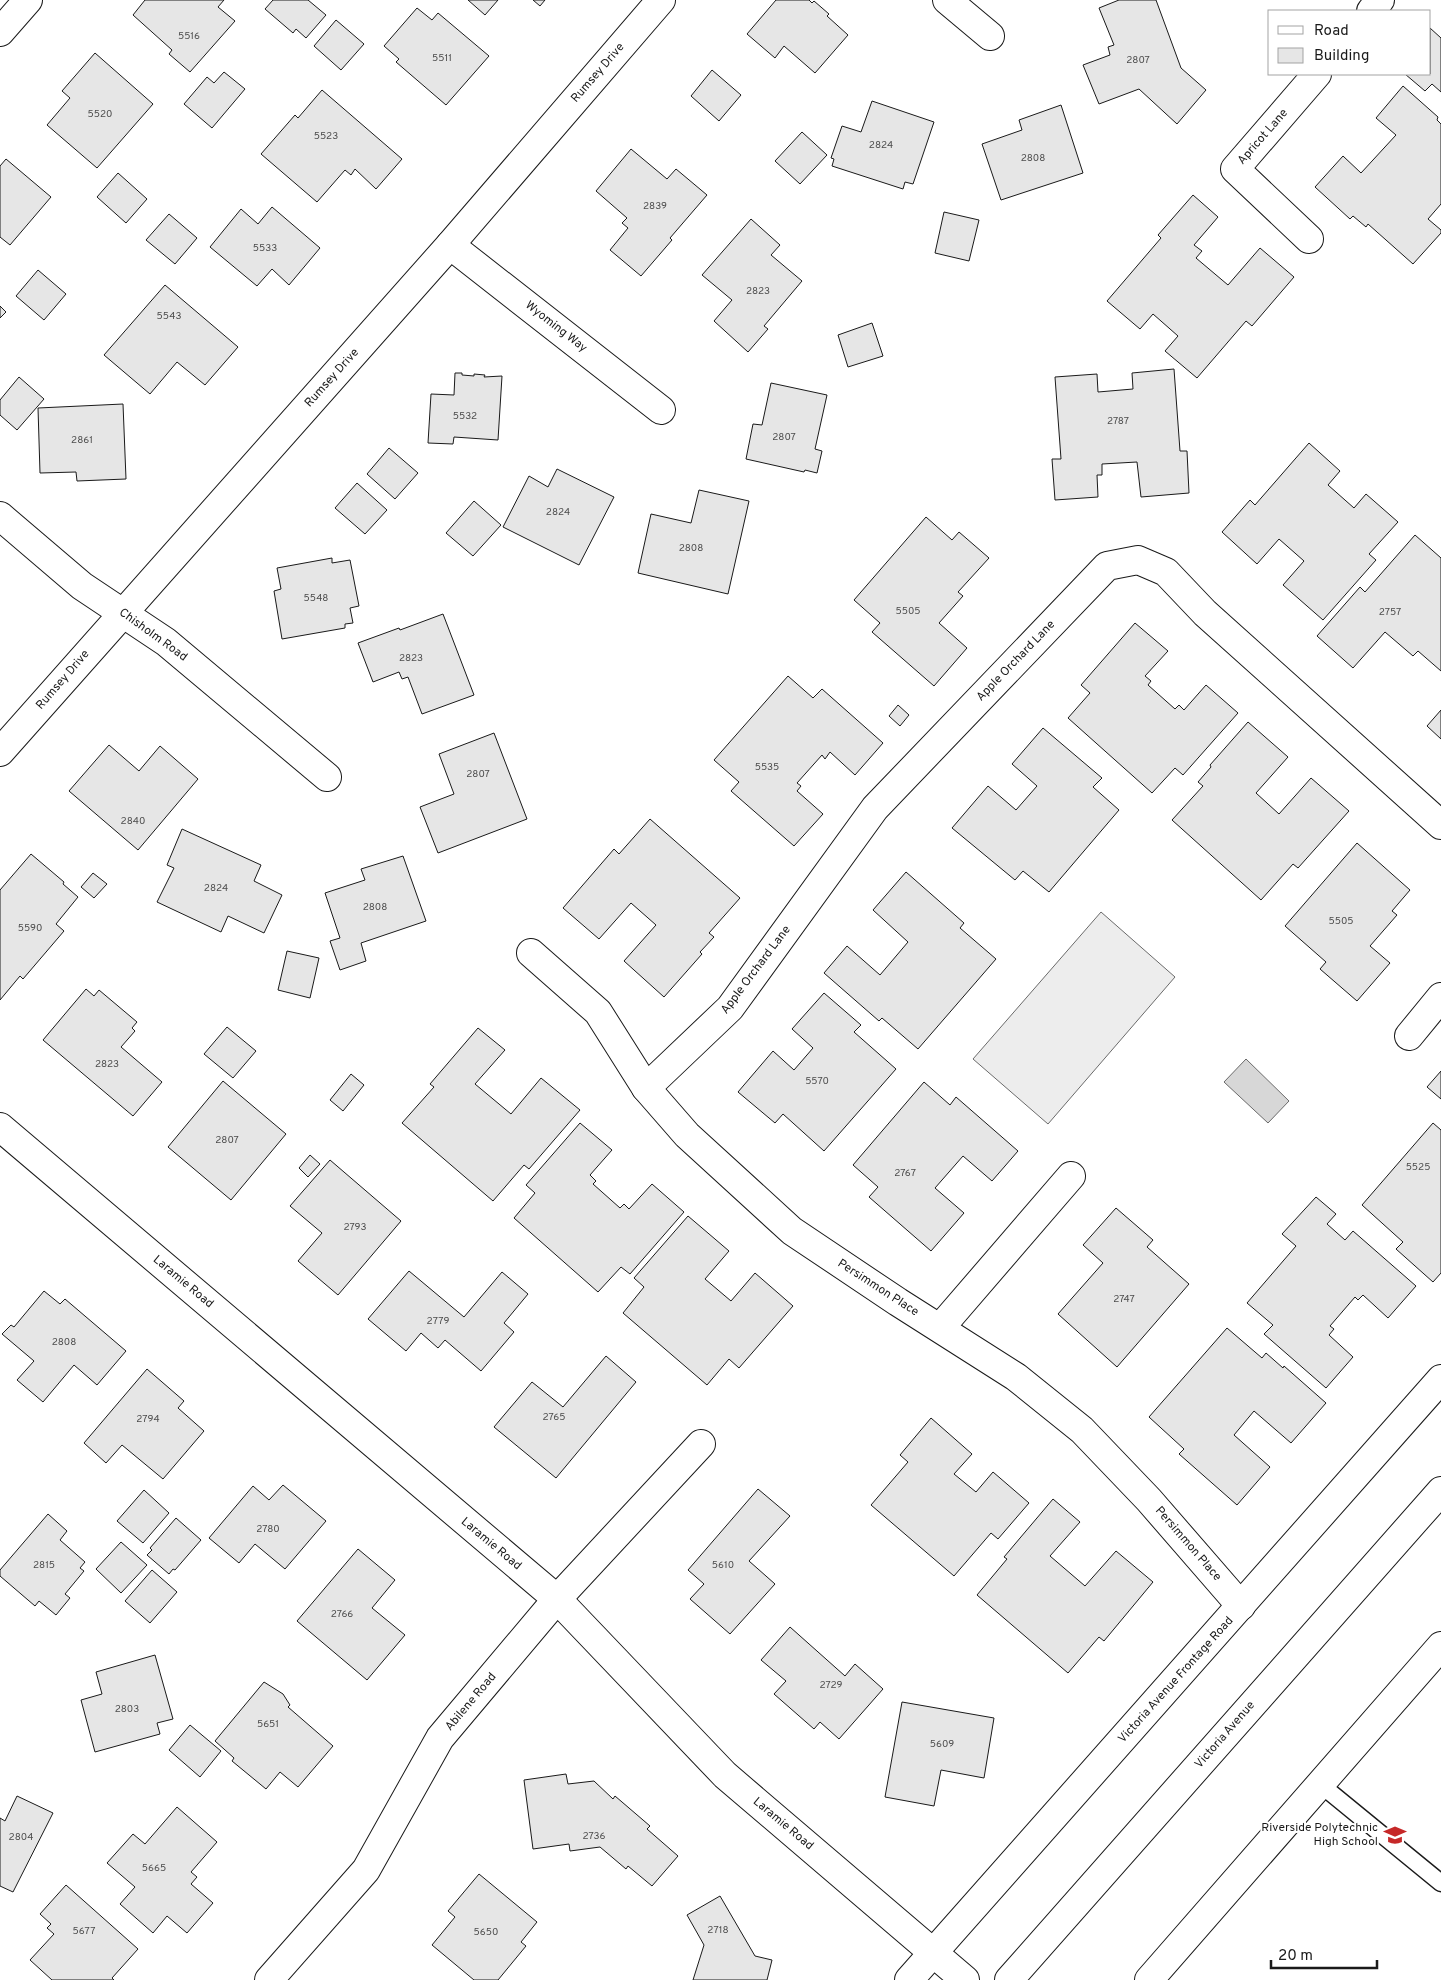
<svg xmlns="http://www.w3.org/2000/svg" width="1441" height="1980" font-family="Overpass,sans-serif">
<rect width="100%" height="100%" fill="#fff"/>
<path fill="#ededed" stroke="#6a6a6a" d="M 1101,912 L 1175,977 L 1048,1124 L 973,1059 Z"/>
<path fill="#d7d7d7" stroke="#6a6a6a" d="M 1246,1059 L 1289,1101 L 1268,1123 L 1224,1082 Z"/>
<g fill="#e6e6e6" stroke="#1a1a1a">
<path d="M 145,0 L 224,0 L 218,7 L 235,21 L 190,72 L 169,54 L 172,50 L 133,15 Z"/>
<path d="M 273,0 L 308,0 L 326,15 L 306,38 L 296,29 L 293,33 L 265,9 Z"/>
<path d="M 468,0 L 498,0 L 485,15 Z"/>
<path d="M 533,0 L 545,0 L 540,6 Z"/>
<path d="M 776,0 L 809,0 L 812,3 L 814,1 L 829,14 L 827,16 L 848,35 L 815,73 L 784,46 L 775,58 L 747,34 Z"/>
<path d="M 1119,0 L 1156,0 L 1181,68 L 1206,90 L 1177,124 L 1139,89 L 1099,104 L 1083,65 L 1110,55 L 1108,47 L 1114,45 L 1099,8 Z"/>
<path d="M 417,8 L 432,20 L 438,13 L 489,56 L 446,105 L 396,62 L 399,59 L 384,46 Z"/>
<path d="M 336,20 L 364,44 L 341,70 L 314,46 Z"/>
<path d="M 1430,28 L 1441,38 L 1441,92 L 1432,84 L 1425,91 L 1405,74 L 1430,74 Z"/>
<path d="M 95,53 L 153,104 L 97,168 L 47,125 L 70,98 L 62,91 Z"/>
<path d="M 712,70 L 741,95 L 719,121 L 691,96 Z"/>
<path d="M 224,72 L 245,89 L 212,128 L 184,104 L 207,77 L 214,83 Z"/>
<path d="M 1403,86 L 1438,117 L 1437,120 L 1441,124 L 1441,204 L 1428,219 L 1441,230 L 1441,233 L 1413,264 L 1368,224 L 1366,227 L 1353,216 L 1350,219 L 1315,187 L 1343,156 L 1361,173 L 1396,135 L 1376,118 Z"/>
<path d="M 322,90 L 402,159 L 376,189 L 355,169 L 351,175 L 345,170 L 317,202 L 261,154 L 295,115 L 298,118 Z"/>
<path d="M 872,101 L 934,122 L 913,184 L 905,182 L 903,189 L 832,166 L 834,159 L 831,158 L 842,126 L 861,132 Z"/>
<path d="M 1061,105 L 1083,173 L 1001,200 L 982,144 L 1022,130 L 1019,120 Z"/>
<path d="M 802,132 L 827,155 L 800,184 L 775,161 Z"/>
<path d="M 631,149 L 667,179 L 676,169 L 707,195 L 670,238 L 672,240 L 641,276 L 610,250 L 628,228 L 622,223 L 627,218 L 596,191 Z"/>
<path d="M 6,159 L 51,197 L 10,245 L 0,237 L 0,166 Z"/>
<path d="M 118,173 L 147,199 L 126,223 L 97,197 Z"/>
<path d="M 1193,195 L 1218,217 L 1194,245 L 1202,251 L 1196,258 L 1228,285 L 1260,248 L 1294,277 L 1252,326 L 1246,321 L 1197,378 L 1165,351 L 1178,336 L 1153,314 L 1140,329 L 1107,301 L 1161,238 L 1158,235 Z"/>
<path d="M 272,207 L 320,248 L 289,285 L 272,269 L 257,286 L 210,247 L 241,209 L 258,224 Z"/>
<path d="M 944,212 L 979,220 L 969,261 L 935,253 Z"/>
<path d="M 169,214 L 197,238 L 175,264 L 146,240 Z"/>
<path d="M 751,219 L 780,245 L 771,255 L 802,281 L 764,326 L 768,329 L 748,352 L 714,321 L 732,300 L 702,275 Z"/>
<path d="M 38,270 L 66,294 L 44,320 L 16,296 Z"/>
<path d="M 165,285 L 238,347 L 205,385 L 177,362 L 150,394 L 104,355 Z"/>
<path d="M 0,306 L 6,312 L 0,318 Z"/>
<path d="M 872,323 L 883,356 L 848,367 L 838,335 Z"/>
<path d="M 1174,369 L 1180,451 L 1187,451 L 1189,493 L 1141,497 L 1137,462 L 1102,464 L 1102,475 L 1097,475 L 1098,497 L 1055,500 L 1052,459 L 1061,459 L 1055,377 L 1097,374 L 1098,392 L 1133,389 L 1132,373 Z"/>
<path d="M 455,373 L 462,373 L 462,375 L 474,376 L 474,374 L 485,375 L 484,377 L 502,376 L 498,440 L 454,437 L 453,444 L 428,443 L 431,394 L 454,395 Z"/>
<path d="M 19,377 L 44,399 L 17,430 L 0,415 L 0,400 Z"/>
<path d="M 771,383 L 827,395 L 815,449 L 822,451 L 817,473 L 805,470 L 804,472 L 746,459 L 753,424 L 762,425 Z"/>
<path d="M 123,404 L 126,479 L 77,481 L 76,472 L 40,473 L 38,408 Z"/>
<path d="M 1309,443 L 1340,471 L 1328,485 L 1354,508 L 1366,494 L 1398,522 L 1369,554 L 1376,560 L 1323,620 L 1283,585 L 1304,561 L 1279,539 L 1257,564 L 1222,532 L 1250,500 L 1255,505 Z"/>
<path d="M 389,448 L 418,473 L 395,499 L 367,474 Z"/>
<path d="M 557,469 L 614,497 L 579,565 L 503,527 L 529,476 L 548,487 Z"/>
<path d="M 357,483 L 387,510 L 365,534 L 335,508 Z"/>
<path d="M 699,490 L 749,501 L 728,594 L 638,573 L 651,514 L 691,523 Z"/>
<path d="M 474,501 L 501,525 L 473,556 L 446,533 Z"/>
<path d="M 926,517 L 952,540 L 959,532 L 989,558 L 958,592 L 963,596 L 939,623 L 967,648 L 934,686 L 872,632 L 880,623 L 854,600 Z"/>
<path d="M 1415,535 L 1441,558 L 1441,671 L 1418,651 L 1413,656 L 1385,632 L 1353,668 L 1317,636 L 1360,587 L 1365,592 Z"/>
<path d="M 332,558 L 332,563 L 350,560 L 359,606 L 350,608 L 353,623 L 345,624 L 345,628 L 282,639 L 274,591 L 281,589 L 277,568 Z"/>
<path d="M 443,614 L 474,695 L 422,714 L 408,677 L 402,679 L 399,672 L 373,682 L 358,643 L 399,628 L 400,630 Z"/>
<path d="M 1135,623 L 1168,651 L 1145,676 L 1151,681 L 1148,685 L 1175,709 L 1179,705 L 1184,710 L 1206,685 L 1238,713 L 1183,775 L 1175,768 L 1152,793 L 1068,718 L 1090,693 L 1081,685 Z"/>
<path d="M 788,676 L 813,698 L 822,689 L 883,743 L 855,775 L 830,752 L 825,759 L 822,755 L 797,783 L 801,786 L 797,791 L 823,814 L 794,846 L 731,791 L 739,782 L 714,760 Z"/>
<path d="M 898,705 L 909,715 L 900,726 L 889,716 Z"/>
<path d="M 1441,710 L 1441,739 L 1427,726 Z"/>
<path d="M 1248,722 L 1288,757 L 1256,793 L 1279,814 L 1311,778 L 1349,811 L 1298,868 L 1293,864 L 1261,900 L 1172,820 L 1203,786 L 1198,782 L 1211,767 L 1210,765 Z"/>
<path d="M 1043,728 L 1102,778 L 1093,787 L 1119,810 L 1049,892 L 1023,871 L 1015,880 L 952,828 L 988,786 L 1016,810 L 1037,786 L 1012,764 Z"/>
<path d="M 494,733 L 527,819 L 438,853 L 420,807 L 454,794 L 439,754 Z"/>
<path d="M 109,745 L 139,771 L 160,746 L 198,779 L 138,850 L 69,791 Z"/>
<path d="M 650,819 L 740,898 L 709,933 L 714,937 L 700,952 L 702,954 L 664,997 L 624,961 L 656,925 L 631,903 L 599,939 L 563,908 L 614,849 L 619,854 Z"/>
<path d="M 182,829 L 261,865 L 254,881 L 282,895 L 264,933 L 228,916 L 221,932 L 157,902 L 174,868 L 167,865 Z"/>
<path d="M 1357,843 L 1410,890 L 1392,911 L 1397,915 L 1370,946 L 1390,963 L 1357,1001 L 1320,969 L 1326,962 L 1285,926 Z"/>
<path d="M 31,854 L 64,882 L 63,884 L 78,897 L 56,924 L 64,931 L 23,979 L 20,976 L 0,1000 L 0,890 Z"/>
<path d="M 403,856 L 426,921 L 361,943 L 366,961 L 340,970 L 330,941 L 340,938 L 325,893 L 365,880 L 361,869 Z"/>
<path d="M 906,872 L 964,923 L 960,928 L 996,959 L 918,1049 L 882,1018 L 879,1021 L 824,973 L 847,946 L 880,975 L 908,942 L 873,910 Z"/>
<path d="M 93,873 L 107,884 L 94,898 L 81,887 Z"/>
<path d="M 287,951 L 319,958 L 310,998 L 278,990 Z"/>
<path d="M 86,989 L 94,996 L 99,990 L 137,1022 L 132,1028 L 135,1031 L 121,1047 L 162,1082 L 133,1116 L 43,1040 Z"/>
<path d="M 824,993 L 861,1025 L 854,1032 L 896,1069 L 824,1151 L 783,1114 L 775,1123 L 738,1092 L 773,1051 L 794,1070 L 813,1048 L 792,1029 Z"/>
<path d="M 227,1027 L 256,1051 L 233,1078 L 204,1054 Z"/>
<path d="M 478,1028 L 505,1050 L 475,1084 L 511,1114 L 541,1078 L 580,1110 L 529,1169 L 524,1165 L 493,1201 L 402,1123 L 434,1087 L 430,1084 Z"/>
<path d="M 1441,1071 L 1441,1099 L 1427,1087 Z"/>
<path d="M 351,1074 L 364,1085 L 343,1111 L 330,1100 Z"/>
<path d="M 223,1081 L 286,1134 L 231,1200 L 168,1147 Z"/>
<path d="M 924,1082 L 950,1105 L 956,1097 L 1018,1151 L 992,1181 L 963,1156 L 935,1188 L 964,1213 L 931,1251 L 869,1197 L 878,1187 L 853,1165 Z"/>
<path d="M 580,1123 L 612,1150 L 590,1175 L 596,1181 L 593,1184 L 620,1208 L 624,1204 L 629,1209 L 652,1184 L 684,1212 L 630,1274 L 621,1267 L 598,1292 L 514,1218 L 535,1193 L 526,1185 Z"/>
<path d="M 1433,1123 L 1441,1130 L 1441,1273 L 1433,1282 L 1396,1249 L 1403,1242 L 1362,1205 Z"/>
<path d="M 310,1155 L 320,1164 L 308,1177 L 299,1168 Z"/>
<path d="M 330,1160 L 401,1221 L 338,1295 L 298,1261 L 322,1233 L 290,1206 Z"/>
<path d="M 1316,1197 L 1336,1214 L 1327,1224 L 1345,1240 L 1353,1231 L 1416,1286 L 1388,1318 L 1363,1295 L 1358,1300 L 1355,1297 L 1330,1326 L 1334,1329 L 1329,1335 L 1353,1357 L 1326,1388 L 1264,1334 L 1273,1325 L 1247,1303 L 1296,1246 L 1282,1234 Z"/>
<path d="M 1116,1208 L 1153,1240 L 1147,1247 L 1189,1284 L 1117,1367 L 1058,1314 L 1103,1263 L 1083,1245 Z"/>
<path d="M 688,1216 L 729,1251 L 705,1279 L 731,1301 L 755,1273 L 793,1306 L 739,1368 L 729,1359 L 707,1385 L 623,1313 L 644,1287 L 634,1278 Z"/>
<path d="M 409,1271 L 464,1317 L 502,1272 L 528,1294 L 504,1323 L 514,1332 L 481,1371 L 445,1340 L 438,1348 L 421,1333 L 406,1351 L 368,1319 Z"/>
<path d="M 44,1291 L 60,1304 L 65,1299 L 126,1351 L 97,1385 L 74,1365 L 43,1402 L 17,1380 L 34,1361 L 2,1334 L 11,1325 L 14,1327 Z"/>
<path d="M 1227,1328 L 1262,1358 L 1266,1353 L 1283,1368 L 1284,1366 L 1326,1403 L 1291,1443 L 1254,1411 L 1234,1435 L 1270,1467 L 1237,1505 L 1179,1454 L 1184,1449 L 1149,1417 Z"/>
<path d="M 606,1356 L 636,1382 L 556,1478 L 494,1427 L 532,1382 L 563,1407 Z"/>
<path d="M 147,1369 L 184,1401 L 178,1408 L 204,1431 L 163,1479 L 122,1445 L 106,1463 L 84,1443 Z"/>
<path d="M 931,1418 L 972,1454 L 954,1474 L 976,1492 L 993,1472 L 1029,1503 L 998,1539 L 991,1533 L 954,1576 L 871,1505 L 908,1462 L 900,1455 Z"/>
<path d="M 283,1485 L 326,1521 L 285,1569 L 255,1544 L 239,1563 L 209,1538 L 253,1486 L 269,1500 Z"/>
<path d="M 758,1489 L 790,1516 L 749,1561 L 775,1584 L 730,1634 L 690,1599 L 704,1584 L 688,1570 Z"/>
<path d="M 144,1490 L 169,1513 L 143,1543 L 117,1521 Z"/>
<path d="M 1053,1499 L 1080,1522 L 1050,1556 L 1085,1586 L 1116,1551 L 1153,1582 L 1104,1641 L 1099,1637 L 1068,1673 L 977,1595 L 1007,1559 L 1004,1557 Z"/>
<path d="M 48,1514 L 67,1531 L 60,1540 L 85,1562 L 80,1568 L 84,1571 L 65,1594 L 70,1598 L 56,1615 L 39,1601 L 35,1606 L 0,1576 L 0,1570 Z"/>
<path d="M 176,1518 L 201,1540 L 175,1570 L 173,1569 L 169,1574 L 147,1555 L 152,1550 L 150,1548 Z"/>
<path d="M 121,1542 L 147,1565 L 121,1593 L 96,1569 Z"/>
<path d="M 358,1549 L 395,1580 L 372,1608 L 405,1635 L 367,1680 L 297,1621 Z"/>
<path d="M 152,1570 L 177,1592 L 150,1623 L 125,1601 Z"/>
<path d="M 790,1627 L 845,1676 L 855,1664 L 883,1689 L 839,1739 L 820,1722 L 814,1729 L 774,1694 L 786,1681 L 761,1660 Z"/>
<path d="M 155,1655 L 173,1719 L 157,1723 L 160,1734 L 95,1752 L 81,1700 L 102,1694 L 96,1672 Z"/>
<path d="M 264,1682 L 283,1694 L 290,1705 L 288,1707 L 333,1746 L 298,1787 L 280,1772 L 266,1789 L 232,1761 L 234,1758 L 215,1741 Z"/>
<path d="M 902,1702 L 994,1718 L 984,1778 L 941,1770 L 934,1806 L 885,1797 Z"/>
<path d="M 190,1725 L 221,1751 L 200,1777 L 169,1750 Z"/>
<path d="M 566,1774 L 568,1784 L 594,1781 L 613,1799 L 615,1796 L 650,1826 L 647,1829 L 678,1856 L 652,1886 L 628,1866 L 626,1869 L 600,1847 L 570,1851 L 569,1844 L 533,1849 L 524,1780 Z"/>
<path d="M 17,1796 L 53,1813 L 13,1892 L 0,1886 L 0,1818 L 5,1821 Z"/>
<path d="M 177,1807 L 217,1842 L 191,1872 L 197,1877 L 191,1884 L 213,1903 L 187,1933 L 167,1916 L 153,1933 L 120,1904 L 135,1887 L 107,1863 L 133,1834 L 145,1844 Z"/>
<path d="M 479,1874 L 537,1922 L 521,1942 L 526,1946 L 498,1980 L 474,1980 L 432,1945 L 455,1917 L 448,1911 Z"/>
<path d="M 66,1885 L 138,1949 L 112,1978 L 114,1980 L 52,1980 L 30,1960 L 54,1934 L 47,1928 L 51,1924 L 40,1914 Z"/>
<path d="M 720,1896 L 755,1956 L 772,1960 L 767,1980 L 693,1980 L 704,1945 L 687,1915 Z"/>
</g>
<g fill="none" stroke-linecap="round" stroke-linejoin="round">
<g stroke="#1a1a1a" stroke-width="19">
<path id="lane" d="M 1320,1784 L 1441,1883"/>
</g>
<g stroke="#1a1a1a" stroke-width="30">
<g id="street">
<path d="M 947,0 L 990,36"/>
<path d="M 1371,11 L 1380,0"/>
<path d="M 0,32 L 28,0"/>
<path d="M 1309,239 L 1235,169 L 1317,74"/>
<path d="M 450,245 L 661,410"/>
<path d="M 0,516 L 82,586 L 166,642 L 327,777"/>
<path d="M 0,752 L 450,245 L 661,0"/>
<path d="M 531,953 L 598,1012 L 646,1088 L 687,1135 L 792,1231 L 898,1302 L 1016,1377 L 1082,1430 L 1149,1500 L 1241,1606"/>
<path d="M 1409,1036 L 1441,997"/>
<path d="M 646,1088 L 730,1008 L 875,808 L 1107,566 L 1138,560 L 1166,572 L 1205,613 L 1441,825"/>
<path d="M 0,1127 L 557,1599 L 725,1775 L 965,1980"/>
<path d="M 940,1328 L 1071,1176"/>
<path d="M 269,1980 L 366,1870 L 440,1738 L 557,1599 L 701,1444"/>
<path d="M 909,1980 L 1441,1379"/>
</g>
</g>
<g stroke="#1a1a1a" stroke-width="30">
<g id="secondary">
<path d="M 1009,1980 L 1441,1491"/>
<path d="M 1149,1980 L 1441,1646"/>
</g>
</g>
<use href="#lane" stroke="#fff" stroke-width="16"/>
<use href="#street" stroke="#fff" stroke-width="28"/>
<use href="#secondary" stroke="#fff" stroke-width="28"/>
</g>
<defs>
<g id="school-bare" transform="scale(1.725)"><path d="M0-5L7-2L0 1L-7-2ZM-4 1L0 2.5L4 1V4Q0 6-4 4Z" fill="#c62828" stroke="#fff" stroke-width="2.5" paint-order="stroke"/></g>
</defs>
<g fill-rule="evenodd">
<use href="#school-bare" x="1395" y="1835"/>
</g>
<g text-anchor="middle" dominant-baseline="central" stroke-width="4" stroke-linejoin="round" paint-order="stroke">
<g font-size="10" fill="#4d4d4d">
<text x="189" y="36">5516</text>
<text x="442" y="58">5511</text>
<text x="1138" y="60">2807</text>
<text x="100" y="114">5520</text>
<text x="326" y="136">5523</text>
<text x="881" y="145">2824</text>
<text x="1033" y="158">2808</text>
<text x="655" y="206">2839</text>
<text x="265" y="248">5533</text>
<text x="758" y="291">2823</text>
<text x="169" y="316">5543</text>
<text x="465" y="416">5532</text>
<text x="1118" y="421">2787</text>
<text x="784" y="437">2807</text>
<text x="82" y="440">2861</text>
<text x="558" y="512">2824</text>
<text x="691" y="548">2808</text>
<text x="316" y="598">5548</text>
<text x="908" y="611">5505</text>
<text x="1390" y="612">2757</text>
<text x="411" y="658">2823</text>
<text x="767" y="767">5535</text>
<text x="478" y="774">2807</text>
<text x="133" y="821">2840</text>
<text x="216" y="888">2824</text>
<text x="375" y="907">2808</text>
<text x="1341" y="921">5505</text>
<text x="30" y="928">5590</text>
<text x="107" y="1064">2823</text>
<text x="817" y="1081">5570</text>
<text x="227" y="1140">2807</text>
<text x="1418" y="1167">5525</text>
<text x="905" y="1173">2767</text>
<text x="355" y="1227">2793</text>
<text x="1124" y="1299">2747</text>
<text x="438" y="1321">2779</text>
<text x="64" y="1342">2808</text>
<text x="554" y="1417">2765</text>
<text x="148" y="1419">2794</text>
<text x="268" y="1529">2780</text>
<text x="44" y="1565">2815</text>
<text x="723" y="1565">5610</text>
<text x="342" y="1614">2766</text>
<text x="831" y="1685">2729</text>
<text x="127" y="1709">2803</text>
<text x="268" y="1724">5651</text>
<text x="942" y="1744">5609</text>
<text x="594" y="1836">2736</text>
<text x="21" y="1837">2804</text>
<text x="154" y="1868">5665</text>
<text x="718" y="1930">2718</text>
<text x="84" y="1931">5677</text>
<text x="486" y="1932">5650</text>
</g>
<g font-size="12" fill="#1a1a1a" stroke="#fff">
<text transform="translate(598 73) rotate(-49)">Rumsey Drive</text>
<text transform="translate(1263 137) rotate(-49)">Apricot Lane</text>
<text transform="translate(556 327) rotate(38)">Wyoming Way</text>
<text transform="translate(332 378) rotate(-48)">Rumsey Drive</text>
<text transform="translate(153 635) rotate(36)">Chisholm Road</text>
<text transform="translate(1016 661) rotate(-46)">Apple Orchard Lane</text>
<text transform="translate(63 680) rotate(-49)">Rumsey Drive</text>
<text transform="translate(756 970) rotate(-53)">Apple Orchard Lane</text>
<text transform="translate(183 1282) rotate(40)">Laramie Road</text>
<text transform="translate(878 1288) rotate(33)">Persimmon Place</text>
<text transform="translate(491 1544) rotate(40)">Laramie Road</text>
<text transform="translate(1188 1544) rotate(49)">Persimmon Place</text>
<text transform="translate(1176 1680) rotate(-48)">Victoria Avenue Frontage Road</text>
<text transform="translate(471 1702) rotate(-50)">Abilene Road</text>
<text transform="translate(1225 1735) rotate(-49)">Victoria Avenue</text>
<text transform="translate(783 1824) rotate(40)">Laramie Road</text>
</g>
<g font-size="12" fill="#1a1a1a" stroke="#fff" text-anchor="end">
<text x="1378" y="1828">Riverside Polytechnic<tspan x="1378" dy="14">High School</tspan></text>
</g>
</g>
<rect x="1268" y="10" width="162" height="65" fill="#ffffff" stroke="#a3a3a3"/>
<rect x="1278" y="26" width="25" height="8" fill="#ffffff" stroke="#a3a3a3"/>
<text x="1314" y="35" font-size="15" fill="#1a1a1a">Road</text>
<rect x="1278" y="48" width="25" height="15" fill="#e6e6e6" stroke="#a3a3a3"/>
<text x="1314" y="60" font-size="15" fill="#1a1a1a">Building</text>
<path d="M1271 1960v8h106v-8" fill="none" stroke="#1a1a1a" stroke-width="2.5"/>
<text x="1278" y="1960" font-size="15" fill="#1a1a1a" stroke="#ffffff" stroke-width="4" paint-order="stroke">20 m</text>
</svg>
